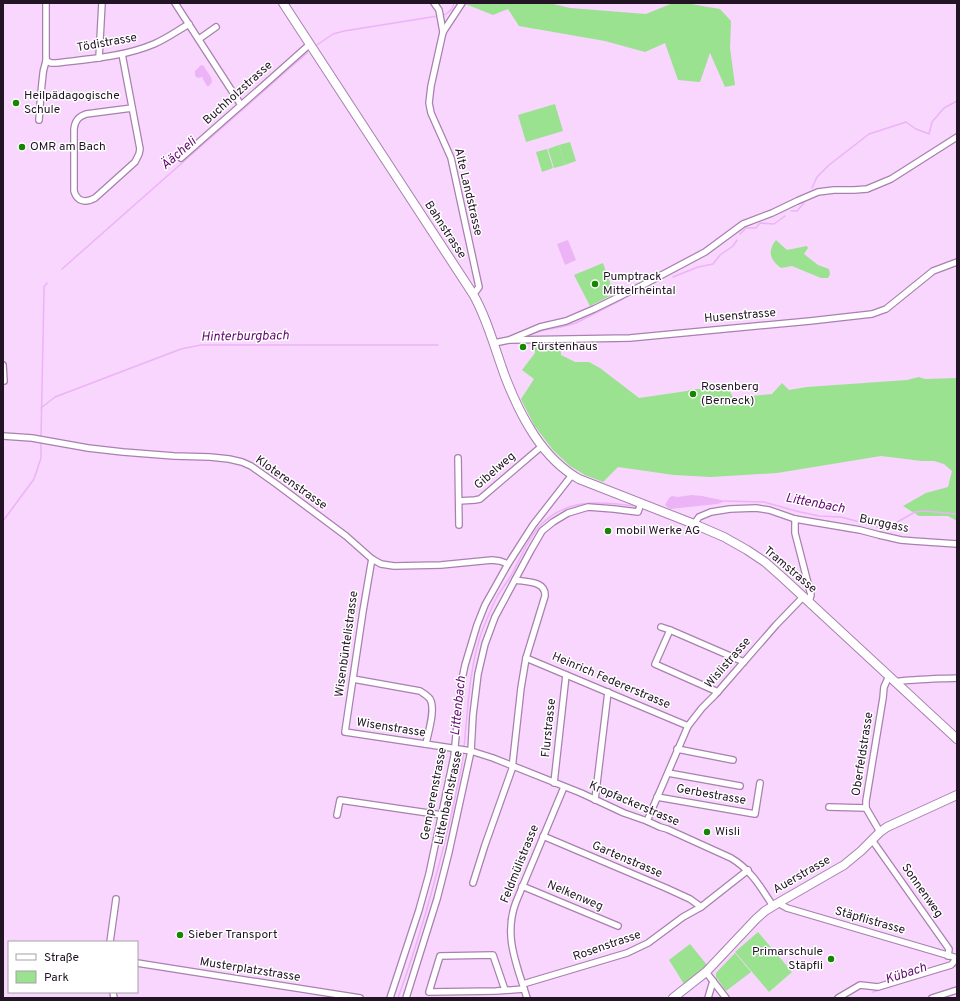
<svg xmlns="http://www.w3.org/2000/svg" width="960" height="1001" font-family="Overpass,sans-serif">
<rect width="100%" height="100%" fill="#f8d6fd"/>
<g fill="#9ae190">
<path d="M 463,3 L 549,3 L 570,8 L 646,14 L 673,3 L 685,3 L 720,9 L 731,21 L 730,48 L 735,85 L 725,87 L 710,53 L 700,82 L 678,80 L 665,43 L 645,52 L 605,41 L 519,26 L 508,9 L 493,15 Z"/>
<path d="M 555,104 L 563,131 L 526,142 L 518,115 Z"/>
<path d="M 570,142 L 576,161 L 565,165 L 559,145 Z"/>
<path d="M 559,145 L 565,165 L 554,168 L 548,149 Z"/>
<path d="M 547,149 L 553,168 L 542,172 L 536,152 Z"/>
<path d="M 776,240 L 787,250 L 807,246 L 808,248 L 804,254 L 818,265 L 829,269 L 830,274 L 828,278 L 821,278 L 792,266 L 781,268 C 770,260 767,251 776,240 Z"/>
<path d="M 603,263 L 614,294 L 590,306 L 574,275 Z"/>
<path d="M 560,342 L 561,355 L 575,362 L 589,362 L 600,368 L 639,398 L 687,391 L 692,389 L 729,389 L 733,398 L 772,394 L 782,383 L 789,390 L 807,387 L 907,380 L 919,377 L 925,379 L 957,378 L 957,521 L 948,516 L 919,516 L 903,506 L 926,493 L 948,487 L 952,471 L 944,464 L 934,461 L 922,461 L 881,456 L 777,473 L 711,477 L 674,475 L 618,467 L 603,482 L 585,475 L 570,466 L 553,450 L 534,425 L 521,399 L 534,379 L 522,370 L 535,353 L 533,343 Z"/>
<path d="M 758,932 L 792,972 L 769,992 L 735,952 Z"/>
<path d="M 690,944 L 707,965 L 684,984 L 669,960 Z"/>
<path d="M 735,953 L 751,972 L 726,991 L 716,977 L 716,973 Z"/>
</g>
<g fill="#edb3f7">
<path d="M 201,65 L 204,66 C 206,72 212,75 212,82 L 209,86 L 207,86 L 202,77 L 198,78 L 195,76 L 195,71 Z"/>
<path d="M 568,240 L 576,260 L 565,265 L 557,244 Z"/>
<path d="M 692,495 L 702,496 L 726,501 L 717,504 L 670,509 L 666,506 L 665,505 L 669,498 L 672,496 L 678,497 Z"/>
</g>
<g fill="none" stroke-linecap="round" stroke-linejoin="round">
<g stroke="#edb3f7" stroke-width="1.5">
<path d="M 443,15 C 449,13 453,9 454,3"/>
<path d="M 317,45 L 333,34 L 344,31 L 438,16"/>
<path d="M 812,188 L 817,177 L 829,165 L 869,134 L 906,122 L 916,129 L 929,134 L 932,122 L 944,108 L 957,101"/>
<path d="M 791,211 L 797,211 L 804,203"/>
<path d="M 740,234 L 746,228 L 756,228 L 760,223 L 774,224 L 785,216"/>
<path d="M 62,269 L 191,155 L 307,53"/>
<path d="M 673,277 L 698,267 L 713,264 L 720,255 L 733,246 L 737,240"/>
<path d="M 529,335 L 544,330 L 561,327 L 576,323 L 623,299"/>
<path d="M 41,408 L 55,397 L 181,349 L 201,345 L 438,345"/>
<path d="M 41,438 L 44,291 L 44,287 L 47,283"/>
<path d="M 725,501 L 764,502 L 796,511 L 819,516 L 841,517 L 882,528 L 890,526 L 915,512 L 925,511 L 957,514"/>
<path d="M 3,521 L 34,479 L 41,458 L 41,442"/>
<path d="M 464,747 C 468,708 469,668 482,631 C 487,619 492,606 498,595 C 503,587 509,580 513,572 C 521,557 527,542 537,529 C 563,498 599,501 635,506"/>
<path d="M 951,967 L 957,966"/>
<path d="M 873,992 L 898,984"/>
<path d="M 398,998 C 419,940 436,880 450,820 C 455,797 461,774 464,751"/>
</g>
<g stroke="#a881af" stroke-width="8">
<g id="minor">
<path d="M 175,3 L 241,105"/>
<path d="M 434,3 L 439,10 L 443,32 L 431,86 L 429,103 L 431,113 L 451,158 L 479,287 L 476,291 L 473,294"/>
<path d="M 443,32 L 462,3"/>
<path d="M 199,39 L 216,27"/>
<path d="M 122,54 L 140,149 L 139,154 L 135,162 L 95,198 C 86,203 77,202 74,191 L 74,129 C 75,121 78,117 86,114 L 132,108"/>
<path d="M 99,58 L 102,3"/>
<path d="M 47,61 L 51,63 L 56,63 C 89,59 123,57 154,44 C 166,39 177,31 189,24"/>
<path d="M 39,120 C 40,105 41,90 43,74 C 43,68 47,63 46,56 L 46,3"/>
<path d="M 181,158 L 264,85 L 310,44"/>
<path d="M 511,340 L 630,338 L 810,321 L 872,314 L 886,309 L 933,271 L 957,262"/>
<path d="M 494,343 L 509,340 L 540,327 L 566,321 L 594,309 L 641,286 L 705,252 L 743,224 L 772,213 L 797,201 L 818,192 L 834,190 L 854,190 L 867,189 L 891,179 L 957,137"/>
<path d="M 3,365 L 4,381 L 3,381"/>
<path d="M 3,436 L 32,438 L 88,448 L 123,452 L 174,456 L 210,457 L 229,459 L 242,462 L 251,466 L 275,483 L 346,536 L 372,559 L 381,564 L 394,566 L 441,565 L 492,560 L 500,561 L 508,564"/>
<path d="M 458,458 L 459,525"/>
<path d="M 459,501 L 475,500 L 480,499 L 542,446"/>
<path d="M 795,519 L 795,533 L 811,595 L 809,602"/>
<path d="M 694,524 L 699,517 L 711,512 L 730,509 L 756,508 L 769,510 L 795,519 L 860,530 L 879,535 L 901,540 L 913,541 L 957,544"/>
<path d="M 372,559 L 371,564 L 363,611 L 345,732 L 458,749 L 471,751 L 493,758 L 581,793 L 624,813 L 647,821 L 660,827 L 667,829 L 731,858 C 751,870 760,886 773,906"/>
<path d="M 661,627 L 670,630"/>
<path d="M 526,658 L 688,726"/>
<path d="M 353,679 L 420,691 C 423,693 428,696 430,699 C 436,709 428,733 426,744"/>
<path d="M 895,682 C 915,679 936,679 957,678"/>
<path d="M 718,692 L 655,664 L 670,630 L 744,662"/>
<path d="M 677,749 L 733,760"/>
<path d="M 668,773 L 740,786"/>
<path d="M 554,783 L 566,675"/>
<path d="M 657,797 L 755,814 L 760,783"/>
<path d="M 595,800 L 608,692"/>
<path d="M 829,807 L 866,808"/>
<path d="M 337,815 L 340,800 L 442,815"/>
<path d="M 647,821 L 688,726 L 702,708 L 715,695 L 776,625 L 804,596"/>
<path d="M 880,832 L 866,808 L 866,801 L 883,698 L 884,687 L 889,676"/>
<path d="M 543,836 L 666,888 L 690,899 L 701,907"/>
<path d="M 872,840 L 949,949 L 948,956"/>
<path d="M 473,883 L 485,845 L 512,769 L 521,688 L 526,658 L 545,596 C 546,581 527,582 515,580"/>
<path d="M 522,886 L 618,926"/>
<path d="M 778,903 L 787,908 L 957,958"/>
<path d="M 110,942 L 116,899"/>
<path d="M 137,963 L 360,998"/>
<path d="M 706,972 L 726,998"/>
<path d="M 523,984 L 627,953 L 648,943 L 683,917 L 701,907 L 748,870"/>
<path d="M 505,990 L 493,955 L 440,956 L 429,992 L 496,991 L 524,989"/>
<path d="M 113,992 L 114,998"/>
<path d="M 390,998 L 419,910 L 429,874 L 454,756 L 461,684 L 465,665 L 477,625 L 485,605 L 508,564 L 533,525 L 572,475"/>
<path d="M 406,998 L 437,899 L 449,852 L 471,751 L 473,715 L 478,674 L 485,644 L 495,617 L 531,550 L 542,531 L 553,522 L 568,513 L 588,507 L 614,509 L 638,512 L 641,503"/>
<path d="M 527,998 C 517,965 503,936 516,902 L 564,787"/>
<path d="M 708,998 L 713,981"/>
<path d="M 838,998 L 860,985 L 878,987 L 951,965 L 957,958"/>
<path d="M 932,998 L 957,990"/>
</g>
</g>
<g stroke="#a881af" stroke-width="10">
<g id="secondary">
<path d="M 283,3 L 473,294 C 488,320 495,350 506,379 C 521,417 542,458 579,479 L 694,524 L 724,537 L 747,550 L 765,562 L 782,577 L 957,739"/>
<path d="M 673,998 L 706,972 L 756,919 L 765,911 L 778,903 L 844,865 L 861,851 L 880,832 L 887,827 L 957,795"/>
</g>
</g>
<use href="#minor" stroke="#fff" stroke-width="5.5"/>
<use href="#secondary" stroke="#fff" stroke-width="8"/>
</g>
<g fill="#158600" stroke="#fff" stroke-width="1.5">
<circle cx="16" cy="103" r="4"/>
<circle cx="22" cy="147" r="4"/>
<circle cx="595" cy="284" r="4"/>
<circle cx="523" cy="347" r="4"/>
<circle cx="693" cy="394" r="4"/>
<circle cx="608" cy="531" r="4"/>
<circle cx="707" cy="832" r="4"/>
<circle cx="180" cy="935" r="4"/>
<circle cx="831" cy="959" r="4"/>
</g>
<g text-anchor="middle" dominant-baseline="central" stroke-width="3" stroke-linejoin="round" paint-order="stroke">
<g font-size="12" fill="#221325" stroke="#fff">
<text transform="translate(107 43) rotate(-10)">Tödistrasse</text>
<text transform="translate(238 93) rotate(-42)">Buchholzstrasse</text>
<text transform="translate(468 192) rotate(77)">Alte Landstrasse</text>
<text transform="translate(445 230) rotate(57)">Bahnstrasse</text>
<text transform="translate(740 316) rotate(-5)">Husenstrasse</text>
<text transform="translate(495 471) rotate(-41)">Gibelweg</text>
<text transform="translate(291 483) rotate(35)">Kloterenstrasse</text>
<text transform="translate(884 524) rotate(12)">Burggass</text>
<text transform="translate(790 570) rotate(40)">Tramstrasse</text>
<text transform="translate(347 644) rotate(-82)">Wisenbüntelistrasse</text>
<text transform="translate(728 663) rotate(-49)">Wislistrasse</text>
<text transform="translate(611 681) rotate(23)">Heinrich Federerstrasse</text>
<text transform="translate(391 728) rotate(9)">Wisenstrasse</text>
<text transform="translate(549 728) rotate(-84)">Flurstrasse</text>
<text transform="translate(863 754) rotate(-81)">Oberfeldstrasse</text>
<text transform="translate(434 794) rotate(-79)">Gemperenstrasse</text>
<text transform="translate(711 795) rotate(10)">Gerbestrasse</text>
<text transform="translate(449 798) rotate(-78)">Littenbachstrasse</text>
<text transform="translate(634 804) rotate(23)">Kropfackerstrasse</text>
<text transform="translate(627 860) rotate(23)">Gartenstrasse</text>
<text transform="translate(520 864) rotate(-68)">Feldmülistrasse</text>
<text transform="translate(802 875) rotate(-30)">Auerstrasse</text>
<text transform="translate(922 891) rotate(55)">Sonnenweg</text>
<text transform="translate(575 896) rotate(23)">Nelkenweg</text>
<text transform="translate(870 921) rotate(16)">Stäpflistrasse</text>
<text transform="translate(607 946) rotate(-19)">Rosenstrasse</text>
<text transform="translate(250 970) rotate(9)">Musterplatzstrasse</text>
</g>
<g font-size="12" fill="#221325" stroke="#fff" text-anchor="start">
<text x="24" y="96">Heilpädagogische<tspan x="24" dy="14">Schule</tspan></text>
<text x="30" y="147">OMR am Bach</text>
<text x="603" y="277">Pumptrack<tspan x="603" dy="14">Mittelrheintal</tspan></text>
<text x="531" y="347">Fürstenhaus</text>
<text x="701" y="387">Rosenberg<tspan x="701" dy="14">(Berneck)</tspan></text>
<text x="616" y="531">mobil Werke AG</text>
<text x="715" y="832">Wisli</text>
<text x="188" y="935">Sieber Transport</text>
<text x="823" y="952" text-anchor="end">Primarschule<tspan x="823" dy="14">Stäpfli</tspan></text>
</g>
<g font-size="13" font-style="italic" fill="#630472" stroke="#fff">
<text transform="translate(179 154) rotate(-41)">Äächeli</text>
<text transform="translate(245 337) rotate(-1)">Hinterburgbach</text>
<text transform="translate(815 504) rotate(11)">Littenbach</text>
<text transform="translate(459 706) rotate(-84)">Littenbach</text>
<text transform="translate(906 974) rotate(-18)">Kübach</text>
</g>
</g>
<rect width="960" height="1001" fill="none" stroke="#221325" stroke-width="8"/>
<rect x="8" y="941" width="130" height="52" fill="#ffffff" stroke="#a7a1a8"/>
<rect x="16" y="954" width="20" height="6" fill="#ffffff" stroke="#a7a1a8"/>
<text x="44" y="961" font-size="12" fill="#221325">Straße</text>
<rect x="16" y="971" width="20" height="12" fill="#9ae190" stroke="#a7a1a8"/>
<text x="44" y="981" font-size="12" fill="#221325">Park</text>
</svg>
